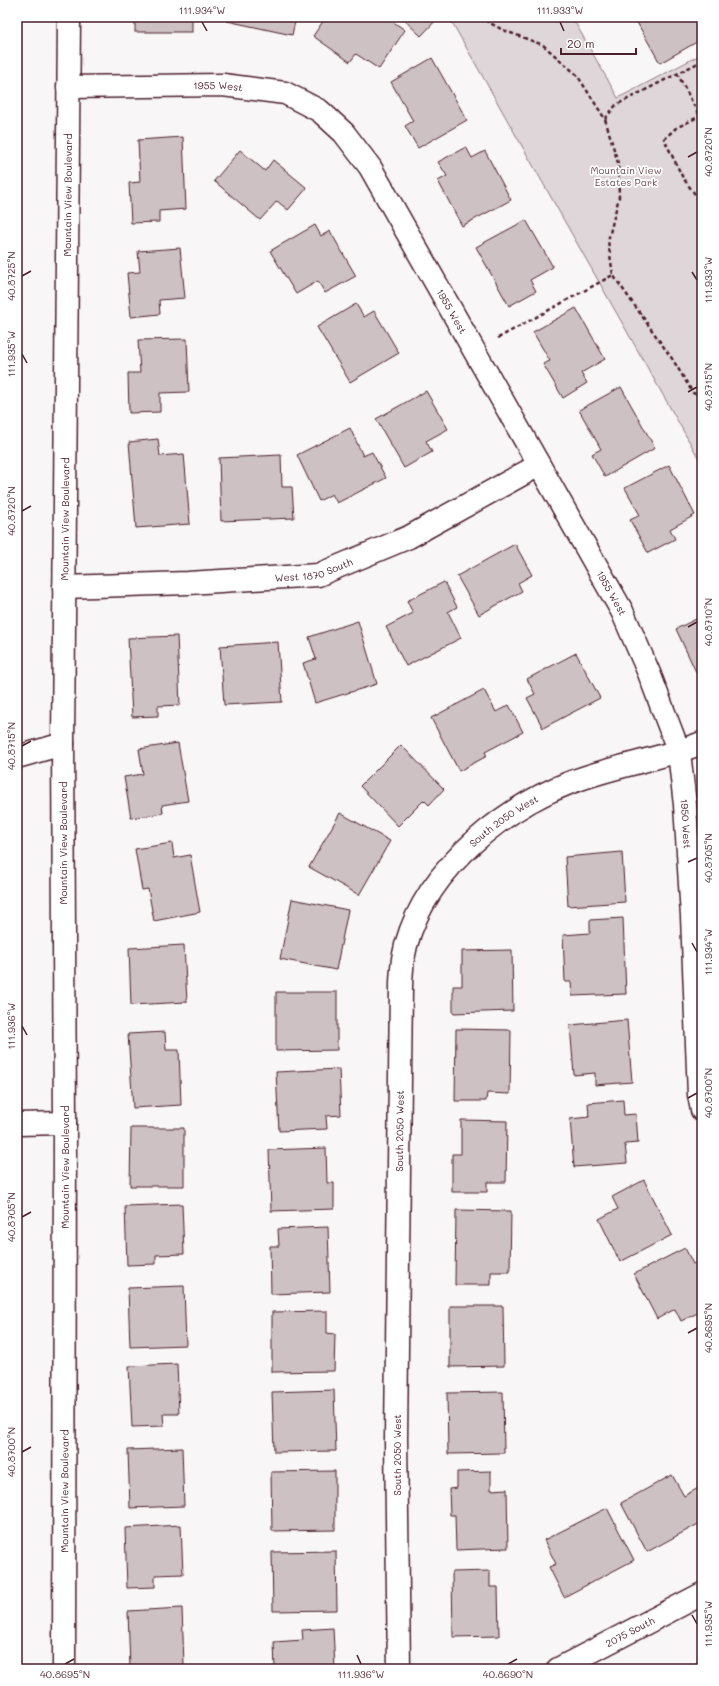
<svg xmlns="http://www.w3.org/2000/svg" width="719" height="1686" font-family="Mali,sans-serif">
<rect width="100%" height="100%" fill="#f8f6f7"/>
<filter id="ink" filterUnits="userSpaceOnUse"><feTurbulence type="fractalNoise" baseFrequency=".025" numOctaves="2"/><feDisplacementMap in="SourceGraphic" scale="8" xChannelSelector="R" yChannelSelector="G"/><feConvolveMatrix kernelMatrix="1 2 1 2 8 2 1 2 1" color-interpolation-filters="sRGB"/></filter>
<g filter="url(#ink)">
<path fill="#ded6d9" stroke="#947a82" d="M 449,17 L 572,17 L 618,98 L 702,54 L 702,464 Z"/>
<g fill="#cdc1c4" stroke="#4a1f2b">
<rect x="135" y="17" width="57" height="15"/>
<path d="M 228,17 L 296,17 L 292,35 L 227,21 Z"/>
<path d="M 326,17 L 386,17 L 405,30 L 379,69 L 356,54 L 350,62 L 313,36 Z"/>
<path d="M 401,17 L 439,17 L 421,36 Z"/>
<path d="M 634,17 L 698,17 L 702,24 L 702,39 L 660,63 Z"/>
<path d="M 432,58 L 467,120 L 418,148 L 405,126 L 413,121 L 391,82 Z"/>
<path d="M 183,137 L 186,209 L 159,211 L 159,222 L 131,223 L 129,183 L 140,182 L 138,140 Z"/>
<path d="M 466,147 L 472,158 L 485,151 L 511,200 L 462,226 L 438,181 L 447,176 L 438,162 Z"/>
<path d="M 240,150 L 265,171 L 273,160 L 307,188 L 288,210 L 277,201 L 260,220 L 214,181 Z"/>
<path d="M 526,220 L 553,267 L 530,280 L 536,291 L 509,306 L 476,247 Z"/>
<path d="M 315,225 L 321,236 L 330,231 L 356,276 L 325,293 L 318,281 L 296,294 L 270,251 Z"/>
<path d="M 180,248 L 185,298 L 159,300 L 160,314 L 131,317 L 127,273 L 140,272 L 138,251 Z"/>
<path d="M 356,304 L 364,317 L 374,311 L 399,353 L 350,382 L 317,327 Z"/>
<path d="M 576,308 L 605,359 L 581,373 L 587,383 L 563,398 L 543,364 L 550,361 L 533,332 Z"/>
<path d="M 187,339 L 189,392 L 160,393 L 160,412 L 129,413 L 128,373 L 140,373 L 138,340 Z"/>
<path d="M 621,387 L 655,448 L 605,477 L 592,454 L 601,449 L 579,410 Z"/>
<path d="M 426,391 L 448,429 L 426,441 L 432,452 L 404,468 L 376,419 Z"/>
<path d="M 350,428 L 363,456 L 372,452 L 386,478 L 337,503 L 332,494 L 319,501 L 297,455 Z"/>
<path d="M 158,439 L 160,456 L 184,454 L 190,524 L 136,528 L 129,442 Z"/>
<path d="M 281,455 L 282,487 L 292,487 L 294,518 L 221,521 L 219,458 Z"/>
<path d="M 669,465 L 695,515 L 670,529 L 675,539 L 648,553 L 630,520 L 640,515 L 625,488 Z"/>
<path d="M 515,544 L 532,575 L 518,583 L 522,591 L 479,615 L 457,576 Z"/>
<path d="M 444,582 L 457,607 L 448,612 L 461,638 L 406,666 L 386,627 L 413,613 L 407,601 Z"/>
<path d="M 702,616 L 702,669 L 696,672 L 676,629 Z"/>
<path d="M 358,621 L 377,684 L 315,703 L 303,663 L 316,659 L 309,637 Z"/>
<path d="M 177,636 L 180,705 L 158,706 L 158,716 L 132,717 L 128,638 Z"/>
<path d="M 278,642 L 282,702 L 224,705 L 220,646 Z"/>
<path d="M 576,653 L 600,698 L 543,728 L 527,698 L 535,694 L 527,679 Z"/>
<path d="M 484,690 L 496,712 L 509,705 L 523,732 L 485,752 L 487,756 L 459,771 L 431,718 Z"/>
<path d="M 178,743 L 188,801 L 162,805 L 163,813 L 131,818 L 124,777 L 143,774 L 139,749 Z"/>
<path d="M 401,745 L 444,789 L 429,805 L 424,800 L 398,826 L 360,786 Z"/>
<path d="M 340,813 L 390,841 L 359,895 L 309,867 Z"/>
<path d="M 172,843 L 174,858 L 190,855 L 200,912 L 154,921 L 148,889 L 142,890 L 135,849 Z"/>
<path d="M 622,852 L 625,902 L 568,906 L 565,857 Z"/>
<path d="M 292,899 L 348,910 L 336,970 L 280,959 Z"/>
<path d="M 623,918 L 626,994 L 572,996 L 571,982 L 565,982 L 563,935 L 590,933 L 590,920 Z"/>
<path d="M 184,945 L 187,1002 L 131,1005 L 129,948 Z"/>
<path d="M 512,950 L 513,1011 L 453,1013 L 453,986 L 462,986 L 462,951 Z"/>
<path d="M 276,992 L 337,992 L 337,1050 L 276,1051 Z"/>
<path d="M 627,1020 L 632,1082 L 595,1085 L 595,1073 L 574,1075 L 570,1025 Z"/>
<path d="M 456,1029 L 511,1030 L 510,1094 L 487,1093 L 486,1101 L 455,1101 Z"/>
<path d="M 165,1032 L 166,1050 L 179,1050 L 181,1105 L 133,1108 L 128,1034 Z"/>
<path d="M 339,1069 L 341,1115 L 326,1116 L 327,1129 L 279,1131 L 276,1072 Z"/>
<path d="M 623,1100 L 624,1115 L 636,1114 L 638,1143 L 625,1144 L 627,1163 L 574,1167 L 570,1119 L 589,1117 L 588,1103 Z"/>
<path d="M 461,1120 L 507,1121 L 506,1182 L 487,1182 L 487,1192 L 452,1192 L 452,1154 L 461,1154 Z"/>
<path d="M 131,1128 L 184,1128 L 184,1186 L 130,1186 Z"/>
<path d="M 326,1148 L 327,1183 L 334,1183 L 334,1209 L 271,1211 L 269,1150 Z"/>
<path d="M 644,1180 L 672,1235 L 620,1262 L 599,1219 L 618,1209 L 612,1197 Z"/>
<path d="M 182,1204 L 184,1254 L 156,1255 L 156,1264 L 127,1265 L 125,1206 Z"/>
<path d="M 456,1210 L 511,1211 L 510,1272 L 491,1272 L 491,1285 L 455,1285 Z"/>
<path d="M 328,1227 L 330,1292 L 271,1294 L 270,1246 L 279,1246 L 278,1229 Z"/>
<path d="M 685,1248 L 693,1264 L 702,1260 L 702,1311 L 681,1321 L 675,1309 L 657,1319 L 634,1274 Z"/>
<path d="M 184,1286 L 186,1345 L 130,1347 L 128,1288 Z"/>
<path d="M 450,1306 L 503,1306 L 504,1366 L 450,1367 Z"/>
<path d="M 327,1311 L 327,1333 L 335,1334 L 334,1371 L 272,1372 L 272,1312 Z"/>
<path d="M 177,1364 L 179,1414 L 163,1414 L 164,1426 L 132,1427 L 129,1366 Z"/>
<path d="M 334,1390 L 336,1451 L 274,1452 L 272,1392 Z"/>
<path d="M 503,1392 L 504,1453 L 448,1454 L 447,1393 Z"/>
<path d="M 182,1448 L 184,1506 L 130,1508 L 128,1450 Z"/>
<path d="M 335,1471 L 335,1530 L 272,1531 L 271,1472 Z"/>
<path d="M 491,1471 L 491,1490 L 507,1489 L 508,1548 L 456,1550 L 455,1515 L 450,1515 L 449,1489 L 457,1488 L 457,1472 Z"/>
<path d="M 672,1475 L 684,1496 L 702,1486 L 702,1522 L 647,1552 L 621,1503 Z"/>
<path d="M 607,1508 L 634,1560 L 564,1597 L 549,1567 L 556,1564 L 544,1540 Z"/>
<path d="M 181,1525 L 183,1574 L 155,1575 L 155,1587 L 127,1588 L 125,1528 Z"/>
<path d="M 336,1551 L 337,1610 L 273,1611 L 272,1552 Z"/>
<path d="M 490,1571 L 490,1587 L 498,1587 L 499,1636 L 453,1637 L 452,1572 Z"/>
<path d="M 182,1608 L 184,1665 L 130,1668 L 128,1611 Z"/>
<path d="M 333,1628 L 335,1669 L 275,1669 L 274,1642 L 303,1640 L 302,1630 Z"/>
<path d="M 702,1660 L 702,1669 L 697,1669 L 694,1664 Z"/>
</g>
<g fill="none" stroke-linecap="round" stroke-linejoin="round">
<g stroke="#4a1f2b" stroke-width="25">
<g id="minor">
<path id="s1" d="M 68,87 L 223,85 L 285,93 L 320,111 L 344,133 L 370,167 L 622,611 L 649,673 L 679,752 L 685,805 L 692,916 L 699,1095 L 702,1110"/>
<path id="s2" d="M 64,587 L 188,583 L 318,575 L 409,537 L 539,465"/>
<path d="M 17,757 L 63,744"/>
<path d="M 17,1124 L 65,1123"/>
<path id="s3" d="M 64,1669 L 65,1123 L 63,744 L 69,17"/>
<path id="s4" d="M 399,1669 L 396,1439 L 401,986 C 401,977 402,968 403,959 C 417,879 496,811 569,783 C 612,766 658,760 702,743"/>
<path id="s5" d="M 558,1669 L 702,1594"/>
</g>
</g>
<g stroke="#4a1f2b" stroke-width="2.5" stroke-dasharray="4 3" stroke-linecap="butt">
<path d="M 479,17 L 503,30 L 543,45 L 577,75 L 605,119 L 618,163 L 619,197 L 608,241 L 613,275 L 673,360 L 693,393 L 702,396"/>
<path d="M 677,73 L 699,115"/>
<path d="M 702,115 L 676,128 L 664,139 L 683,178 L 700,201 L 702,200"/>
<path d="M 605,119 L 616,105 L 702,61"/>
<path d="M 498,338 L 613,275"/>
</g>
<use href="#minor" stroke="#fff" stroke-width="22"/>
</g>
</g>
<path fill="none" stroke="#4a1f2b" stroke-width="1.5" d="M 202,22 L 207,31M 560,22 L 564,31M 688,157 L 697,152M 692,272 L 697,280M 22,276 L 31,271M 22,354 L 27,363M 688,392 L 697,387M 22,511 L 31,506M 688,627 L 697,622M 22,746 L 31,741M 688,862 L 697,858M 692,943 L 697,952M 22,1026 L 27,1035M 688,1098 L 697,1093M 22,1217 L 31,1212M 688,1333 L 697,1328M 22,1452 L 31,1447M 692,1615 L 697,1624M 357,1655 L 361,1664M 65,1664 L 74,1659M 508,1664 L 517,1659"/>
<g text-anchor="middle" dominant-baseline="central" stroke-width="3.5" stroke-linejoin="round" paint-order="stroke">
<g font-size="10" fill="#4a1f2b" stroke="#fff">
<text stroke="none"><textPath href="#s1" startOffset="150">1955 West</textPath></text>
<text stroke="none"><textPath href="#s3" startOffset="1474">Mountain View Boulevard</textPath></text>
<text stroke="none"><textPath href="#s1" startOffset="498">1955 West</textPath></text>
<text stroke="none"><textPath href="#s3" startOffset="1150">Mountain View Boulevard</textPath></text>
<text stroke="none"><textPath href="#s2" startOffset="251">West 1870 South</textPath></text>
<text stroke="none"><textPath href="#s1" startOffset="822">1955 West</textPath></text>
<text stroke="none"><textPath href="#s4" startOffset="886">South 2050 West</textPath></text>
<text stroke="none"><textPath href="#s1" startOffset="1067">1950 West</textPath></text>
<text transform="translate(63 843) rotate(-90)">Mountain View Boulevard</text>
<text stroke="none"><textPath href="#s4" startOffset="538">South 2050 West</textPath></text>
<text stroke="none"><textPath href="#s3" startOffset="502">Mountain View Boulevard</textPath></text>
<text transform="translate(397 1455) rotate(-90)">South 2050 West</text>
<text stroke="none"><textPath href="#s3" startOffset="178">Mountain View Boulevard</textPath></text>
<text stroke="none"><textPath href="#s5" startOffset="81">2075 South</textPath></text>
</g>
<g font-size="10" fill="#6f4d56" stroke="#fff">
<text x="626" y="170">Mountain View<tspan x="626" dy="12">Estates Park</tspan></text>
</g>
</g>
<rect width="719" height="1686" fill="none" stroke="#fff" stroke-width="44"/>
<path d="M561 48v6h75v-6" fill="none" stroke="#4a1f2b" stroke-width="2"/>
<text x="567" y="48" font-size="12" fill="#4a1f2b" stroke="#ffffff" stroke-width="3" paint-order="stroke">20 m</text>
<rect x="22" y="22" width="675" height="1642" fill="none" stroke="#4a1f2b" stroke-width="1.5"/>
<g font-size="10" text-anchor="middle" fill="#4a1f2b">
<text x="202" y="14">111.934°W</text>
<text x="560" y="14">111.933°W</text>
<text transform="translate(708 152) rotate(-90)" y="4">40.8720°N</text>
<text transform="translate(11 276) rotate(-90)" y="4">40.8725°N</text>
<text transform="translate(708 280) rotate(-90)" y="4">111.933°W</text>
<text transform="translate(11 354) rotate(-90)" y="4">111.935°W</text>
<text transform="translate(708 387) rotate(-90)" y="4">40.8715°N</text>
<text transform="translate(11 511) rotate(-90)" y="4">40.8720°N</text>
<text transform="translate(708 622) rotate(-90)" y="4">40.8710°N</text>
<text transform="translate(11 746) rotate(-90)" y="4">40.8715°N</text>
<text transform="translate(708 858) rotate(-90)" y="4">40.8705°N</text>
<text transform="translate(708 952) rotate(-90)" y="4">111.934°W</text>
<text transform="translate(11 1026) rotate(-90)" y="4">111.936°W</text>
<text transform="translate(708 1093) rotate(-90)" y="4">40.8700°N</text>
<text transform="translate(11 1217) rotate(-90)" y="4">40.8705°N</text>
<text transform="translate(708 1328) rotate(-90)" y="4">40.8695°N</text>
<text transform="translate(11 1452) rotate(-90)" y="4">40.8700°N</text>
<text transform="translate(708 1624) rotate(-90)" y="4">111.935°W</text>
<text x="65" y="1678">40.8695°N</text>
<text x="361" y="1678">111.936°W</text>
<text x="508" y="1678">40.8690°N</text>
</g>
</svg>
